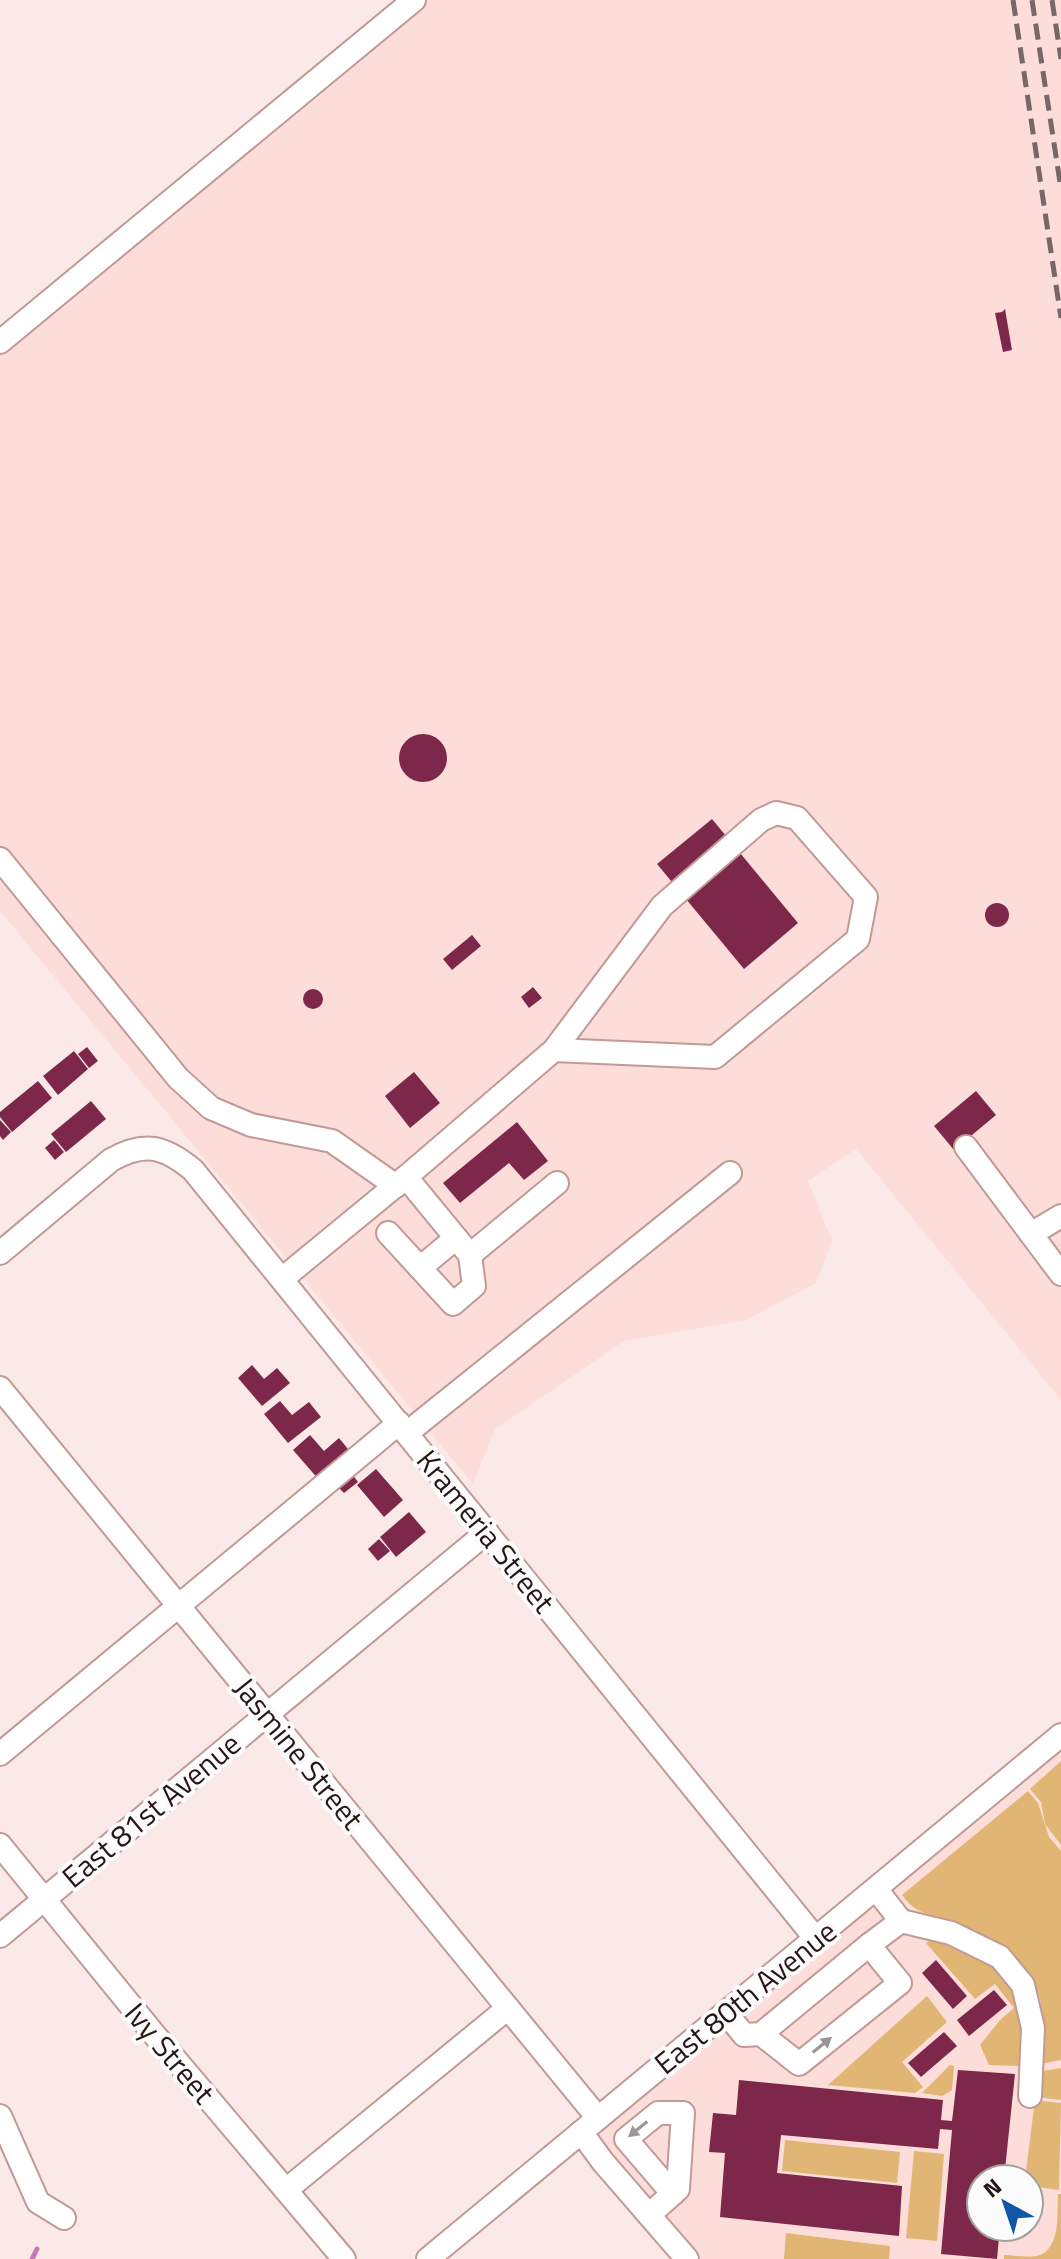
<svg xmlns="http://www.w3.org/2000/svg" width="1061" height="2259" font-family="'Titillium Web',sans-serif">
<rect width="100%" height="100%" fill="#fbe9e8"/>
<g fill="#fcddd9" fill-rule="evenodd">
<path d="M 401,0 L 1061,0 L 1061,1400 L 856,1149 L 808,1181 L 832,1241 L 816,1283 L 746,1320 L 624,1341 L 495,1429 L 473,1484 L 0,911 L 0,332 Z"/>
<path d="M 1061,1752 L 1061,2259 L 700,2259 L 595,2133 ZM 981,2179 L 1029,2179 L 1029,2227 L 981,2227 Z"/>
</g>
<g fill="#e1b675">
<path d="M 1061,1761 L 1061,1845 L 1045,1824 L 1041,1802 L 1030,1789 Z"/>
<path d="M 1028,1791 L 1038,1803 L 1049,1837 L 1061,1851 L 1061,2060 L 1035,2065 C 1038,2051 1042,2036 1042,2022 C 1045,1967 995,1937 949,1920 C 927,1912 918,1916 902,1895 Z"/>
<path d="M 932,1939 C 975,1954 1018,1969 1022,2022 C 1023,2036 1020,2052 1019,2066 L 989,2065 L 980,2045 L 1000,2020 L 1014,2008 L 995,1984 L 975,1999 L 926,1943 Z"/>
<path d="M 927,1996 L 947,2022 L 902,2062 L 923,2087 L 915,2093 L 828,2085 Z"/>
<path d="M 950,2065 L 954,2066 L 952,2090 L 942,2096 L 922,2093 Z"/>
<path d="M 1061,2068 L 1061,2100 L 1035,2097 L 1036,2072 Z"/>
<path d="M 1035,2100 L 1061,2103 L 1059,2190 L 1029,2186 L 1029,2179 L 1025,2179 Z"/>
<path d="M 785,2140 L 900,2152 L 897,2183 L 782,2171 Z"/>
<path d="M 914,2151 L 944,2154 L 937,2241 L 906,2238 Z"/>
<path d="M 1058,2194 L 1061,2194 L 1061,2259 L 1004,2259 L 1004,2255 C 1014,2255 1027,2258 1037,2256 C 1061,2250 1057,2213 1058,2194 Z"/>
<path d="M 786,2233 L 890,2246 L 889,2259 L 784,2259 Z"/>
</g>
<g fill="none" stroke-linecap="round" stroke-linejoin="round">
<path stroke="#c379b7" stroke-width="5" d="M 32,2259 L 37,2249"/>
</g>
<g fill="#7d274a">
<path d="M 1005,309 L 1012,350 L 1003,352 L 995,313 L 1002,312 Z"/>
<circle cx="423" cy="758" r="24"/>
<path d="M 712,819 L 798,923 L 744,969 L 657,864 Z"/>
<circle cx="997" cy="915" r="12"/>
<path d="M 472,935 L 481,946 L 452,970 L 443,959 Z"/>
<path d="M 533,987 L 542,998 L 529,1008 L 521,997 Z"/>
<circle cx="313" cy="999" r="10"/>
<path d="M 87,1047 L 98,1061 L 89,1068 L 78,1054 Z"/>
<path d="M 74,1051 L 88,1069 L 58,1095 L 43,1076 Z"/>
<path d="M 414,1072 L 440,1103 L 410,1128 L 385,1096 Z"/>
<path d="M 38,1081 L 52,1098 L 12,1132 L 0,1117 L 0,1112 Z"/>
<path d="M 976,1091 L 996,1115 L 954,1150 L 934,1126 Z"/>
<path d="M 91,1101 L 106,1119 L 66,1152 L 51,1134 Z"/>
<path d="M 0,1120 L 11,1132 L 3,1140 L 0,1136 Z"/>
<path d="M 517,1122 L 548,1161 L 524,1180 L 509,1163 L 460,1203 L 443,1183 Z"/>
<path d="M 54,1140 L 64,1152 L 55,1160 L 45,1148 Z"/>
<path d="M 252,1365 L 264,1379 L 277,1368 L 290,1383 L 262,1406 L 238,1378 Z"/>
<path d="M 280,1401 L 292,1415 L 309,1402 L 321,1417 L 288,1443 L 264,1414 Z"/>
<path d="M 310,1435 L 324,1451 L 339,1438 L 352,1454 L 320,1481 L 293,1450 Z"/>
<path d="M 376,1469 L 403,1500 L 384,1517 L 357,1485 Z"/>
<path d="M 352,1474 L 358,1482 L 344,1493 L 337,1486 Z"/>
<path d="M 409,1512 L 426,1532 L 396,1557 L 380,1537 Z"/>
<path d="M 379,1539 L 390,1551 L 378,1561 L 368,1549 Z"/>
<path d="M 936,1960 L 967,1996 L 953,2009 L 922,1973 Z"/>
<path d="M 994,1990 L 1007,2005 L 969,2036 L 957,2020 Z"/>
<path d="M 944,2032 L 957,2046 L 921,2077 L 908,2063 Z"/>
<path d="M 958,2070 L 1015,2074 L 1004,2179 L 981,2179 L 981,2227 L 1000,2227 L 997,2259 L 941,2254 L 952,2130 L 940,2129 L 938,2149 L 781,2135 L 777,2173 L 902,2186 L 899,2236 L 720,2217 L 725,2153 L 709,2152 L 713,2113 L 736,2115 L 739,2080 L 943,2100 L 941,2120 L 952,2121 Z"/>
</g>
<g fill="none" stroke-linecap="round" stroke-linejoin="round">
<g stroke="#c19995" stroke-width="26">
<g id="minor">
<path d="M 0,342 L 414,0"/>
<path d="M 0,859 L 178,1078 L 211,1108 L 251,1125 L 332,1141 L 396,1186"/>
<path d="M 966,1147 L 1061,1274"/>
<path d="M 406,1177 L 470,1255 L 557,1183"/>
<path d="M 388,1233 L 420,1268 L 456,1238"/>
<path d="M 1031,1234 L 1061,1216"/>
<path d="M 0,1253 L 111,1160 C 144,1141 164,1146 193,1170 L 816,1939"/>
<path d="M 420,1268 L 453,1304 L 474,1286 L 470,1255"/>
<path d="M 282,1279 L 406,1177 L 554,1050 L 715,1057 L 858,939 L 866,897 L 797,818 L 776,813 L 761,820 L 662,906 L 554,1050"/>
<path d="M 0,1388 L 598,2118"/>
<path d="M 407,1433 L 730,1173"/>
<path d="M 0,1754 L 399,1423"/>
<path d="M 0,1845 L 153,2033 L 344,2259"/>
<path d="M 901,1921 L 951,1933 L 1000,1957 L 1023,1985 L 1033,2028 L 1030,2096"/>
<path d="M 0,1936 L 487,1532"/>
<path d="M 726,2013 L 744,2035 L 761,2034 L 869,1945 L 901,1921 L 876,1889"/>
<path d="M 761,2034 L 799,2064 L 900,1983 L 869,1945"/>
<path d="M 0,2116 L 38,2202 L 64,2218"/>
<path d="M 581,2132 L 603,2162 L 687,2259"/>
<path d="M 286,2190 L 508,2008"/>
<path d="M 649,2215 L 678,2189 L 683,2113 L 658,2113 L 626,2139 L 673,2194"/>
<path d="M 428,2259 L 1061,1735"/>
</g>
</g>
<use href="#minor" stroke="#fff" stroke-width="22"/>
<g stroke="#776766" stroke-width="5" stroke-dasharray="16 8" stroke-linecap="butt">
<path d="M 1013,0 L 1061,318"/>
<path d="M 1032,0 L 1061,189"/>
<path d="M 1052,0 L 1061,59"/>
</g>
</g>
<defs><path id="oneway-solid" d="M-6-.8H1V-3.2L6.5 0L1 3.2V.8H-6Z" transform="scale(2)"/></defs>
<g fill="#9d9696">
<use href="#oneway-solid" transform="translate(822 2045) rotate(-39)"/>
<use href="#oneway-solid" transform="translate(638 2129) rotate(141)"/>
</g>
<g text-anchor="middle" dominant-baseline="central" stroke-width="8" stroke-linejoin="round" paint-order="stroke">
<g font-size="30" fill="#251615" stroke="#fbfbfb">
<text transform="translate(486 1531) rotate(51)">Krameria Street</text>
<text transform="translate(299 1753) rotate(51)">Jasmine Street</text>
<text transform="translate(151 1810) rotate(-40)">East 81st Avenue</text>
<text transform="translate(745 1997) rotate(-39)">East 80th Avenue</text>
<text transform="translate(170 2053) rotate(50)">Ivy Street</text>
</g>
</g>
<g transform="translate(1005 2203) rotate(320)"><circle r="38" fill="#fbfbfb" stroke="#a59f9f" stroke-width="2"/>
<path d="M0-6L14 30L0 20L-14 30Z" fill="#1157a7"/>
<text y="-12" font-size="22" font-weight="bold" text-anchor="middle" fill="#251615">N</text>
</g>
</svg>
